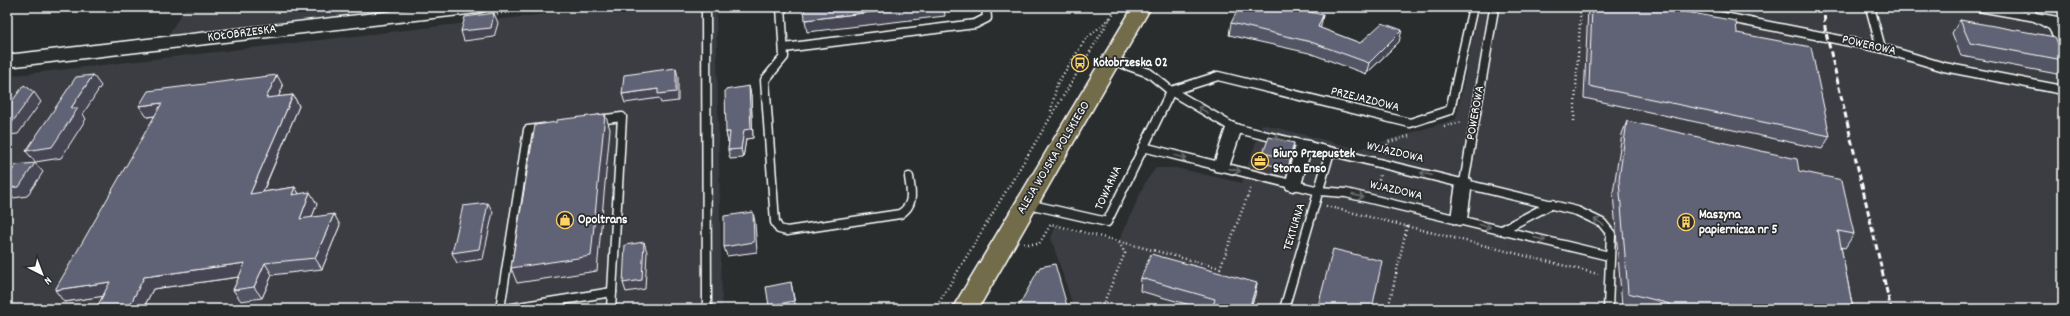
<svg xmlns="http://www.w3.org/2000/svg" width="2070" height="316" font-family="Dekko,sans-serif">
<rect width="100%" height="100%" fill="#2a2d2e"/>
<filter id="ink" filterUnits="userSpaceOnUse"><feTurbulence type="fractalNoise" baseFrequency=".025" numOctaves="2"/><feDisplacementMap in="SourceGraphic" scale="8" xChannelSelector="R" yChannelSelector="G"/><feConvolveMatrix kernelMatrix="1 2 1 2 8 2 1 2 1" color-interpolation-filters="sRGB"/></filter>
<g filter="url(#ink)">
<g fill="#3a3d43">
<path d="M 186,7 L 417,7 L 168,35 Z"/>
<path d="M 607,7 L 716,7 L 722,309 L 7,309 L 7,76 Z"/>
<path d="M 1479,7 L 2063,7 L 2063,309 L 1074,309 L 1051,238 L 1056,226 L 1118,243 L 1146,181 L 1156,168 L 1176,168 L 1242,183 L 1262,124 L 1359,149 L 1456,119 Z"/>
</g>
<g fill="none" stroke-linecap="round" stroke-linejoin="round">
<g stroke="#fff" stroke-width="11">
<g id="lane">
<path d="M 706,7 L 707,309"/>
<path d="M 781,7 L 784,57 L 765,80 L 775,222 L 779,229 L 787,231 L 900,214 C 915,205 911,192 909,177"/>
<path d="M 1674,7 L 1881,48 L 1944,67 L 2063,90"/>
<path d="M 1870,7 L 1881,48"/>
<path d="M 1979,7 L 2063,22"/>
<path d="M 2028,7 L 2033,16 L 2052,26 L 2063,45"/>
<path d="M 784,48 L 975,24 L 987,18 L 986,7"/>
<path d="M 1112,60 L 1149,73 L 1171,91 L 1234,128 L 1577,211 L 1602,223 L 1611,234 L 1608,309"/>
<path d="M 1171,91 L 1218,76 L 1410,123 L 1450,110 L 1473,7"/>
<path d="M 598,120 L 622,117 L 611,309"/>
<path d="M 1143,147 L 1319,191 L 1346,193 L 1609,256"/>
<path d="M 1464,183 L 1494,9 L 1496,7"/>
<path d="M 1028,204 L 1107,222 L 1171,91"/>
<path d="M 1502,230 L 1552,204"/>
<path d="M 500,309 L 528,130 L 544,128"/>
<path d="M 506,309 L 612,292"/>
<path d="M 1284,309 L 1330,152"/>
</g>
</g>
<g stroke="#fff" stroke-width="3">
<g id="street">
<path d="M 1234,123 L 1239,125 L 1242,128 L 1229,167 L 1227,171 L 1221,172 L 1215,171 L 1213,167 L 1226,128 L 1229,125 Z"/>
<path d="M 1304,140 L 1310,141 L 1312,145 L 1301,185 L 1299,189 L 1293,191 L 1287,189 L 1285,185 L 1296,145 L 1298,141 Z"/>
<path d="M 1464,177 L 1470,179 L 1472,183 L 1467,219 L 1465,223 L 1459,225 L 1453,223 L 1451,219 L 1456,183 L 1458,179 Z"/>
</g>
</g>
<g stroke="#fff" stroke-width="3">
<path id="secondary" d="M 428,7 L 486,7 L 484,11 L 477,13 L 7,67 L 7,55 Z"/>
</g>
<g stroke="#fff" stroke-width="3">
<path id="primary" d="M 1133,7 L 1151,7 L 978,309 L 952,309 Z"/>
</g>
<g stroke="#fff" stroke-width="2.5" stroke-dasharray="1 3" stroke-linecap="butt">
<path d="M 493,14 L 555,7"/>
<path d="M 1051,111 L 1057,84 L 1085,40 L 1110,18"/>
<path d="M 1574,121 L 1581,7"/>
<path d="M 1444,127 L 1462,122"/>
<path d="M 1386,153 L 1388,142 L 1410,136"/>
<path d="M 1377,188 L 1380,175"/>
<path d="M 1326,206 L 1598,274"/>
<path d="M 1024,244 L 1039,244 L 1051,224 L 1117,241"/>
<path d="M 935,309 L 1117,7"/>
<path d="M 1101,309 L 1125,253 L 1118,241 L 1220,268 L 1251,187"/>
<path d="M 1388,309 L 1407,226"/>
</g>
<use href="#lane" stroke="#2a2d2e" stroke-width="8"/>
<use href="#street" fill="#2a2d2e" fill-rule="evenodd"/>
<use href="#secondary" fill="#2a2d2e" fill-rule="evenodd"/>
<use href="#primary" fill="#736c4b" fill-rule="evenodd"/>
<path stroke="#fff" stroke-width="3" stroke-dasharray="6 3" stroke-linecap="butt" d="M 1824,7 L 1825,28 L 1891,309"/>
</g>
<g fill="#535565" stroke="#fff">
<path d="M 1588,7 L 1659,7 L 1737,33 L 1830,136 L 1822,149 L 1584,98 Z"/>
<path d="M 1960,20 L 2063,54 L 2063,66 L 2057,74 L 1961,56 L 1952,33 Z"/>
<path d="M 1231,23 L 1321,26 L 1320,28 L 1360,43 L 1399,42 L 1366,74 L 1309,53 L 1229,35 Z"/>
<path d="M 283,86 L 278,97 L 293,95 L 299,106 L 263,192 L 295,187 L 299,194 L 317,204 L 312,217 L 340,225 L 322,269 L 272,275 L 262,298 L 241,301 L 233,290 L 239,277 L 153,289 L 143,309 L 96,309 L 103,296 L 64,302 L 155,116 L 147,117 Z"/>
<path d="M 749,86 L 751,95 L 753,138 L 746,139 L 743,158 L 730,159 L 728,150 L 729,141 L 728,142 L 726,132 Z"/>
<path d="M 1627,121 L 1799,171 L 1854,234 L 1845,248 L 1841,247 L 1853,309 L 1631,309 L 1622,306 L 1613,193 L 1622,134 Z"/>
<path d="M 1294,143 L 1288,169 L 1262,163 L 1263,153 Z"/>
<path d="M 1141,278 L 1255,295 L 1250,309 L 1204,309 L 1140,291 Z"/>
<path d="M 1318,306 L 1372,309 L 1317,309 Z"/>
</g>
<g fill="#444552" stroke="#fff">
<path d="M 914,7 L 944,7 L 945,16 L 807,32 L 805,20 Z"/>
<path d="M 494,13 L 498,23 L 494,37 L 464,41 L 461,31 Z"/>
<path d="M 1323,15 L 1321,26 L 1315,38 L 1318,27 Z"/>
<path d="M 1402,30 L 1399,42 L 1366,74 L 1369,63 Z"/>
<path d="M 676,68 L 678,77 L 678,101 L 661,103 L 659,98 L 625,103 L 622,94 L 658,89 Z"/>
<path d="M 93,75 L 101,86 L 83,114 L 86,119 L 61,158 L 35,162 L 26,151 L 71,108 Z"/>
<path d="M 277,75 L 283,86 L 273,110 L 266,98 Z"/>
<path d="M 749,86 L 751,95 L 753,138 L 746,139 L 743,158 L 741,149 Z"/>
<path d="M 34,92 L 41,102 L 18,134 L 7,135 L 7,125 Z"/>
<path d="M 293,95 L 299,106 L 257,205 L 250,194 Z"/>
<path d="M 162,103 L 169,114 L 147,117 L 139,106 Z"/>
<path d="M 605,114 L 610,129 L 597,271 L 517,283 L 511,268 Z"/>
<path d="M 726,132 L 730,132 L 732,141 L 728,142 Z"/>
<path d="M 35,163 L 43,172 L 27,196 L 7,199 L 7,188 Z"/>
<path d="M 295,187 L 302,199 L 292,195 Z"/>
<path d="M 310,192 L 317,204 L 307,230 L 300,219 Z"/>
<path d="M 488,203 L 493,212 L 483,259 L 457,263 L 452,253 Z"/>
<path d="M 753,212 L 755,222 L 757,252 L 727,256 L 724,247 Z"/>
<path d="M 334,214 L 340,225 L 322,269 L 315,258 Z"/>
<path d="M 644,242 L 647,252 L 645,289 L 626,292 L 623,283 Z"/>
<path d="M 245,263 L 253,275 L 153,289 L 143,309 L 128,309 L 144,277 Z"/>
<path d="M 265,263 L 272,275 L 262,298 L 254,287 Z"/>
<path d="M 110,282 L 119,294 L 64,302 L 55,290 Z"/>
<path d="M 791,282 L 796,309 L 770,309 L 769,306 Z"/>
<path d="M 1257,283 L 1255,295 L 1250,309 L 1249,309 Z"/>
</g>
<g fill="#616375" stroke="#fff">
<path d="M 804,7 L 914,7 L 805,20 Z"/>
<path d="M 1239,7 L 1289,7 L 1323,15 L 1318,27 L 1360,43 L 1382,23 L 1402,30 L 1369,63 L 1311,42 L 1231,23 Z"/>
<path d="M 1592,7 L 1659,7 L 1736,21 L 1737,33 L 1811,47 L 1830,136 L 1589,86 Z"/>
<path d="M 494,13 L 491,28 L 461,31 L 465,17 Z"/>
<path d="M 1960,20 L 2055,37 L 2063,54 L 2063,60 L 1970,43 Z"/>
<path d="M 676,68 L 676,92 L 658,94 L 658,89 L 622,94 L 624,75 Z"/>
<path d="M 93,75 L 71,108 L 78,108 L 52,147 L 26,151 L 76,77 Z"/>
<path d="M 277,75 L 266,98 L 293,95 L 250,194 L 295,187 L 292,195 L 310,192 L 300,219 L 334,214 L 315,258 L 265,263 L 254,287 L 233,290 L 245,263 L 144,277 L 128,309 L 96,309 L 110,282 L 55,290 L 162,103 L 139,106 L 148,91 Z"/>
<path d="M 24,85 L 34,92 L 11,124 L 7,125 L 7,108 Z"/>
<path d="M 749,86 L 751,129 L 744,130 L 741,149 L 728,150 L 730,132 L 726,132 L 725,90 Z"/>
<path d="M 605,114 L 591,256 L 511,268 L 535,125 L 557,122 L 557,120 Z"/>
<path d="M 1627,121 L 1797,159 L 1799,171 L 1842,180 L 1854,234 L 1838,231 L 1853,309 L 1671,309 L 1670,304 L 1628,293 L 1619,180 Z"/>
<path d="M 1269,137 L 1294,143 L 1290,159 L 1263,153 Z"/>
<path d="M 35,163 L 19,187 L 7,188 L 7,178 L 16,165 Z"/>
<path d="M 488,203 L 479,249 L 452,253 L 463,206 Z"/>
<path d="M 753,212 L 754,242 L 724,247 L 724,216 Z"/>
<path d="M 644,242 L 642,280 L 623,283 L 625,245 Z"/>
<path d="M 1333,249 L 1382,261 L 1372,309 L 1324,309 L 1324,307 L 1318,306 Z"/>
<path d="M 1151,254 L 1257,283 L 1249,309 L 1212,309 L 1215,299 L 1141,278 Z"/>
<path d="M 1055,264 L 1068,309 L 1017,309 L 1040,267 Z"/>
<path d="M 791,282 L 794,301 L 769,306 L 766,287 Z"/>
</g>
<defs><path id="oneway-shaft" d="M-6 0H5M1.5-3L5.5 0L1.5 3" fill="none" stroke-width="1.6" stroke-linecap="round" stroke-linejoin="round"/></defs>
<g stroke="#6a6c6d">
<use href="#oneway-shaft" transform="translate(1203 110) rotate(-149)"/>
<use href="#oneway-shaft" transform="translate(1279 139) rotate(-166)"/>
<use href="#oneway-shaft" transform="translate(1181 157) rotate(14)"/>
<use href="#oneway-shaft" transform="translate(1235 170) rotate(13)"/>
<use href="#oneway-shaft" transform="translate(1426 174) rotate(-167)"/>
<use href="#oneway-shaft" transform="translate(1358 196) rotate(13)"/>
<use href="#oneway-shaft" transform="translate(1599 222) rotate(-146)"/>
<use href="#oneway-shaft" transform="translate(1485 226) rotate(14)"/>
<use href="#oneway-shaft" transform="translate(1540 239) rotate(13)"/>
</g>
</g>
<defs>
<g id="bus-ring" transform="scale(0.9)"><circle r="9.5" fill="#2a2d2e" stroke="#ffd166" stroke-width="1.5"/><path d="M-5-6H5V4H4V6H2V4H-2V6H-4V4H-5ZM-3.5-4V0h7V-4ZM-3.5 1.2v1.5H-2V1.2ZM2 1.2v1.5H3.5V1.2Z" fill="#ffd166"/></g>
<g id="office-ring" transform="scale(0.9)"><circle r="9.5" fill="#2a2d2e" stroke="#ffd166" stroke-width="1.5"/><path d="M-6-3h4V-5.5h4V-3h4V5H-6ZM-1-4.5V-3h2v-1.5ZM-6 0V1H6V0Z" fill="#ffd166"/></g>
<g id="shop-ring" transform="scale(0.9)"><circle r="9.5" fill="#2a2d2e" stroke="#ffd166" stroke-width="1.5"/><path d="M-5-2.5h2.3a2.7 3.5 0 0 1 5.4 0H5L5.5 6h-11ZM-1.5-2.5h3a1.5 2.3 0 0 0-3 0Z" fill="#ffd166"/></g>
<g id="building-ring" transform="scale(0.9)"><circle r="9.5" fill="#2a2d2e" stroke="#ffd166" stroke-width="1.5"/><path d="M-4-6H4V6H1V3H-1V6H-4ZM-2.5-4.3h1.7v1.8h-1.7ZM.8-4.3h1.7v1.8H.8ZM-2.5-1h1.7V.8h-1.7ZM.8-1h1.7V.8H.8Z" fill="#ffd166"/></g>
</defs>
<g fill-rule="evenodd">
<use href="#bus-ring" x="1080" y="63"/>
<use href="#office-ring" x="1260" y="161"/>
<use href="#shop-ring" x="565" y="220"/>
<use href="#building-ring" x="1686" y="222"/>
</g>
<g text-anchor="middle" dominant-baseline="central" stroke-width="3.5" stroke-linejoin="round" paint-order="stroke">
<g font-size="13" fill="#fff" stroke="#2a2d2e">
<text transform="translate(242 34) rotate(-7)">KOŁOBRZESKA</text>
<text transform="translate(1869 46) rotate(13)">POWEROWA</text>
<text transform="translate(1365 100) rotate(14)">PRZEJAZDOWA</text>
<text transform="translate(1476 113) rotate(-80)">POWEROWA</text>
<text transform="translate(1395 153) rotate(13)">WYJAZDOWA</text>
<text transform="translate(1054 158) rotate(-59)">ALEJA WOJSKA POLSKIEGO</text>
<text transform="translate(1109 188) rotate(-65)">TOWARNA</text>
<text transform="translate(1396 191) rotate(13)">WJAZDOWA</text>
<text transform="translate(1295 227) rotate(-73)">TEKTURNA</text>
</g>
<g font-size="13" font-weight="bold" fill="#fff" stroke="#2a2d2e" text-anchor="start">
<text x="1093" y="63">Kołobrzeska 02</text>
<text x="1273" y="154">Biuro Przepustek<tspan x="1273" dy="15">Stora Enso</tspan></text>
<text x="1699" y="215">Maszyna<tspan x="1699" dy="15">papiernicza nr 5</tspan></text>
<text x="578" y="220">Opoltrans</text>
</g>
</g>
<rect width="2070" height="316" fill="none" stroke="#2a2d2e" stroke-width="24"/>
<rect x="12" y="12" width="2046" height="292" fill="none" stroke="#fff" stroke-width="1.5" filter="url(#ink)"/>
<g transform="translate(42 274) rotate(138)" stroke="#2a2d2e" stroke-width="3" paint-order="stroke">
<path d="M0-3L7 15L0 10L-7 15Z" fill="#ffffff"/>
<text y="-6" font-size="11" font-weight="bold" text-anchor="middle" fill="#ffffff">N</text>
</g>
</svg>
